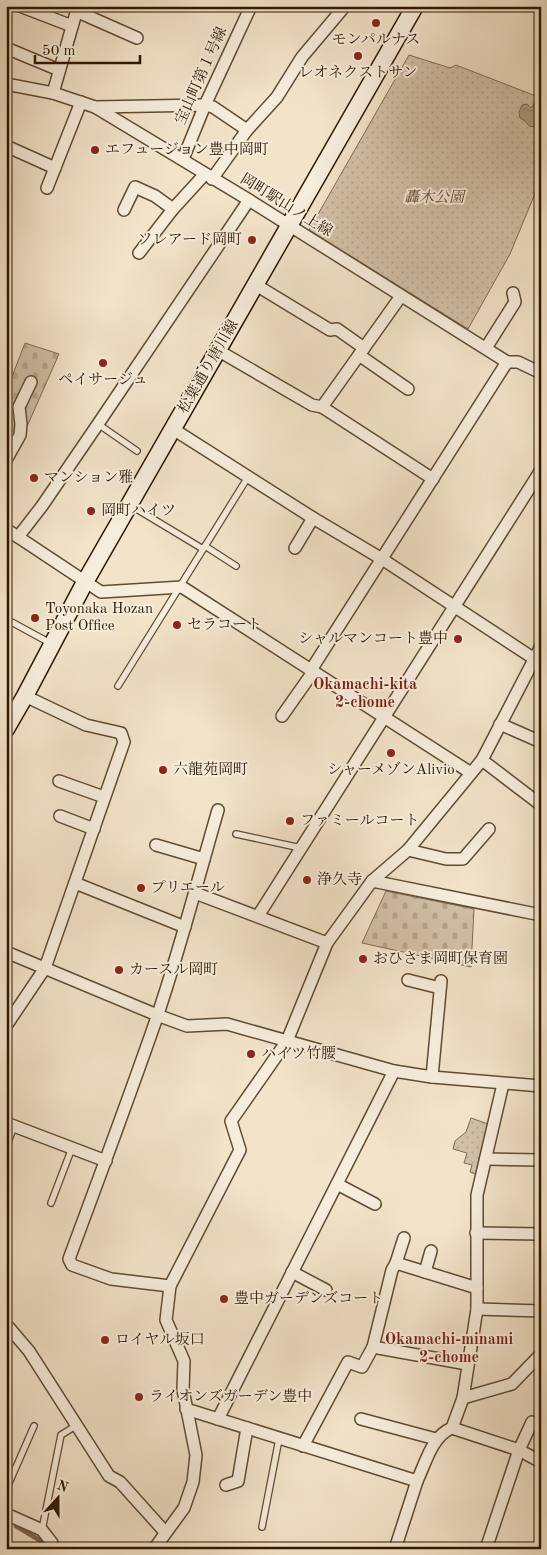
<svg xmlns="http://www.w3.org/2000/svg" width="547" height="1555" font-family="'Old Standard TT','Noto Serif JP',serif">
<defs>
<pattern id="green-dots" width="8" height="8" patternUnits="userSpaceOnUse" patternTransform="scale(1.25)"><rect width="8" height="8" fill="#d1c0a7"/><path d="M2 2h.1M6 6h.1" fill="none" stroke="#b4a48e" stroke-width="1.8" stroke-linecap="round"/></pattern>
<pattern id="cemetery-stones" width="16" height="16" patternUnits="userSpaceOnUse" patternTransform="scale(1.25)"><rect width="16" height="16" fill="#d1c0a7"/><path d="M2 7V4a2 2 0 0 1 4 0v3zM10 15v-3a2 2 0 0 1 4 0v3z" fill="#b4a48e"/></pattern>
<pattern id="water-ripples" width="26" height="14" patternUnits="userSpaceOnUse" patternTransform="scale(1.25)"><rect width="26" height="14" fill="#b09e85"/><path d="M2 4q2-2 4 0t4 0M15 11q2-2 4 0t4 0" fill="none" stroke="#90806a"/></pattern>
</defs>
<rect width="100%" height="100%" fill="#f2e3c9"/>
<filter id="stains"><feTurbulence type="fractalNoise" baseFrequency=".004" numOctaves="4"/><feColorMatrix values="0 0 0 0 .2 0 0 0 0 .09 0 0 0 0 .02 0 0 0 .5 -.17"/></filter>
<radialGradient id="worn" r=".72"><stop offset=".6" stop-color="#630" stop-opacity="0"/><stop offset="1" stop-color="#630" stop-opacity=".3"/></radialGradient>
<g fill="url(#green-dots)" stroke="#806c54">
<path d="M 409,55 L 450,68 L 456,65 L 541,98 L 541,179 L 510,254 L 468,329 L 309,230 Z"/>
<path d="M 471,1118 L 488,1124 L 478,1175 L 470,1172 L 472,1165 L 464,1163 L 467,1153 L 453,1149 L 455,1141 L 466,1132 Z"/>
</g>
<g fill="url(#cemetery-stones)" stroke="#806c54">
<path d="M 25,343 L 59,354 L 22,438 L 6,427 L 6,392 Z"/>
<path d="M 386,891 L 474,909 L 471,967 L 362,943 Z"/>
</g>
<path fill="url(#water-ripples)" stroke="#7c6850" d="M 527,104 L 531,108 L 534,104 L 541,107 L 540,122 L 536,127 L 529,126 L 525,121 L 520,118 L 519,112 L 522,105 Z"/>
<g fill="none" stroke-linecap="round" stroke-linejoin="round">
<path stroke="#7c6850" stroke-width="4.5" d="M 16,1526 L 44,1543"/>
<g stroke="#604b33" stroke-width="8">
<g id="lane">
<path d="M 98,424 L 137,451"/>
<path d="M 130,505 L 203,549"/>
<path d="M 205,546 L 236,566"/>
<path d="M 6,619 L 50,643"/>
<path d="M 118,686 L 248,477"/>
<path d="M 236,834 L 301,848"/>
<path d="M 6,1148 L 14,1126"/>
<path d="M 51,1203 L 72,1148"/>
<path d="M 6,1490 L 34,1426"/>
<path d="M 262,1527 L 279,1439"/>
<path d="M 42,1530 L 61,1435 L 77,1425"/>
</g>
</g>
<g stroke="#604b33" stroke-width="14">
<g id="street">
<path d="M 20,6 L 72,26"/>
<path d="M 76,11 L 137,38"/>
<path d="M 6,48 L 59,70"/>
<path d="M 6,84 L 53,93 L 95,107 L 249,200 L 507,362 L 518,362 L 541,373"/>
<path d="M 53,93 L 78,6"/>
<path d="M 95,107 L 205,105 L 213,107 L 247,130"/>
<path d="M 6,146 L 55,168"/>
<path d="M 183,159 L 205,105 L 251,6"/>
<path d="M 212,179 L 247,130 L 277,97 L 302,57 L 345,6"/>
<path d="M 47,188 L 81,102"/>
<path d="M 124,210 L 135,187 L 155,196 L 173,209"/>
<path d="M 139,253 L 173,209 L 205,174"/>
<path d="M 256,285 L 330,330 L 337,329 L 364,348"/>
<path d="M 486,348 L 515,302 L 513,293"/>
<path d="M 219,351 L 312,405 L 322,407 L 433,479"/>
<path d="M 359,355 L 408,389"/>
<path d="M 322,407 L 401,296"/>
<path d="M 173,429 L 313,518 L 382,559 L 533,658"/>
<path d="M 6,460 L 20,435 L 21,424 L 19,407 L 31,382"/>
<path d="M 6,529 L 101,592 L 182,587 L 471,773"/>
<path d="M 18,537 L 42,506 L 98,424 L 249,200"/>
<path d="M 295,548 L 313,518"/>
<path d="M 311,670 L 507,362"/>
<path d="M 282,716 L 313,672"/>
<path d="M 500,724 L 541,742"/>
<path d="M 482,760 L 541,805"/>
<path d="M 59,781 L 104,797"/>
<path d="M 60,816 L 94,829"/>
<path d="M 156,845 L 204,859"/>
<path d="M 408,850 L 446,859 L 463,859 L 489,829"/>
<path d="M 372,881 L 541,915"/>
<path d="M 75,883 L 185,927"/>
<path d="M 195,893 L 327,943"/>
<path d="M 258,916 L 541,470"/>
<path d="M 6,952 L 157,1015 L 187,1026 L 227,1024 L 394,1071 L 432,1077 L 541,1086"/>
<path d="M 408,980 L 440,988"/>
<path d="M 6,1026 L 45,968 L 124,742 L 121,733 L 86,725 L 25,696"/>
<path d="M 432,1077 L 441,981"/>
<path d="M 503,1084 L 477,1195 L 477,1309 L 463,1398 L 452,1428 L 519,1450 L 541,1462"/>
<path d="M 6,1123 L 106,1161"/>
<path d="M 486,1159 L 541,1160"/>
<path d="M 337,1184 L 375,1204"/>
<path d="M 476,1233 L 541,1234"/>
<path d="M 396,1263 L 404,1238"/>
<path d="M 292,1272 L 326,1290"/>
<path d="M 425,1272 L 431,1251"/>
<path d="M 170,1286 L 111,1279 L 72,1265 L 69,1259 C 99,1178 129,1098 157,1017 C 180,949 198,879 218,810"/>
<path d="M 477,1309 L 541,1311"/>
<path d="M 6,1324 L 29,1351 L 109,1476 L 120,1482 L 165,1532"/>
<path d="M 467,1364 L 373,1347 L 392,1270 L 396,1263 L 477,1288"/>
<path d="M 463,1398 L 512,1384 L 541,1354"/>
<path d="M 186,1409 L 417,1481 L 395,1549"/>
<path d="M 218,1419 L 394,1071"/>
<path d="M 361,1419 L 436,1439"/>
<path d="M 303,1446 L 348,1362 L 362,1367 L 373,1347"/>
<path d="M 417,1481 C 426,1462 432,1436 452,1428"/>
<path d="M 226,1485 L 238,1481 L 247,1428"/>
<path d="M 6,1514 L 42,1530 L 52,1543 L 51,1549"/>
<path d="M 154,1549 L 184,1508 L 193,1482 L 196,1455 L 183,1390 L 184,1361 L 166,1320 L 170,1286 L 240,1150 L 231,1121 L 287,1041 L 327,943 L 372,881 L 408,850 L 482,760 L 541,646"/>
<path d="M 486,1549 L 519,1450 L 532,1422"/>
</g>
</g>
<g stroke="#2f1801" stroke-width="19">
<path id="secondary" d="M 6,729 L 25,696 L 85,582 L 415,6"/>
</g>
<use href="#lane" stroke="#f7eddc" stroke-width="5.5"/>
<use href="#street" stroke="#f7eddc" stroke-width="11"/>
<use href="#secondary" stroke="#f7eddc" stroke-width="16"/>
</g>
<g fill="#8f2418" stroke="#f7eddc" stroke-width="2">
<circle cx="376" cy="23" r="5"/>
<circle cx="358" cy="56" r="5"/>
<circle cx="95" cy="150" r="5"/>
<circle cx="252" cy="240" r="5"/>
<circle cx="103" cy="363" r="5"/>
<circle cx="34" cy="478" r="5"/>
<circle cx="91" cy="511" r="5"/>
<circle cx="35" cy="618" r="5"/>
<circle cx="177" cy="625" r="5"/>
<circle cx="458" cy="639" r="5"/>
<circle cx="391" cy="753" r="5"/>
<circle cx="163" cy="770" r="5"/>
<circle cx="290" cy="821" r="5"/>
<circle cx="307" cy="880" r="5"/>
<circle cx="141" cy="888" r="5"/>
<circle cx="363" cy="959" r="5"/>
<circle cx="119" cy="970" r="5"/>
<circle cx="251" cy="1054" r="5"/>
<circle cx="224" cy="1299" r="5"/>
<circle cx="105" cy="1340" r="5"/>
<circle cx="139" cy="1397" r="5"/>
</g>
<g text-anchor="middle" dominant-baseline="central" stroke-width="4" stroke-linejoin="round" paint-order="stroke">
<g font-size="15" fill="#2f1801" stroke="#f7eddc" text-anchor="start">
<text x="376" y="40" text-anchor="middle">モンパルナス</text>
<text x="358" y="73" text-anchor="middle">レオネクストサン</text>
<text x="105" y="150">エフュージョン豊中岡町</text>
<text x="242" y="240" text-anchor="end">ソレアード岡町</text>
<text x="103" y="380" text-anchor="middle">ペイサージュ</text>
<text x="44" y="478">マンション雅</text>
<text x="101" y="511">岡町ハイツ</text>
<text x="45" y="609">Toyonaka Hozan<tspan x="45" dy="17">Post Office</tspan></text>
<text x="187" y="625">セラコート</text>
<text x="448" y="639" text-anchor="end">シャルマンコート豊中</text>
<text x="173" y="770">六龍苑岡町</text>
<text x="391" y="770" text-anchor="middle">シャーメゾンAlivio</text>
<text x="300" y="821">ファミールコート</text>
<text x="317" y="880">浄久寺</text>
<text x="151" y="888">プリエール</text>
<text x="373" y="959">おひさま岡町保育園</text>
<text x="129" y="970">カースル岡町</text>
<text x="261" y="1054">ハイツ竹腰</text>
<text x="234" y="1299">豊中ガーデンズコート</text>
<text x="115" y="1340">ロイヤル坂口</text>
<text x="149" y="1397">ライオンズガーデン豊中</text>
</g>
<g font-size="15" fill="#2f1801" stroke="#f7eddc">
<text transform="translate(202 76) rotate(-66)">宝山町第１号線</text>
<text transform="translate(286 206) rotate(32)">岡町駅山ノ上線</text>
<text transform="translate(209 367) rotate(-60)">松葉通り唐川線</text>
</g>
<g font-size="15" font-style="italic" fill="#604a33" stroke="#f7eddc">
<text x="434" y="198">轟木公園</text>
</g>
<g font-size="16" font-weight="bold" fill="#7a1f14" stroke="#f7eddc">
<text x="365" y="685">Okamachi-kita<tspan x="365" dy="18">2-chome</tspan></text>
<text x="449" y="1340">Okamachi-minami<tspan x="449" dy="18">2-chome</tspan></text>
</g>
</g>
<rect width="547" height="1555" fill="none" stroke="#f2e3c9" stroke-width="25"/>
<rect x="8" y="8" width="532" height="1540" fill="none" stroke="#2f1801" stroke-width="2.5"/>
<rect x="12" y="12" width="522" height="1530" fill="none" stroke="#2f1801"/>
<g transform="translate(58 1498) rotate(21)" stroke="#f7eddc" stroke-width="4" paint-order="stroke">
<path d="M0-4L9 19L0 12L-9 19Z" fill="#2f1801"/>
<text y="-8" font-size="14" font-weight="bold" text-anchor="middle" fill="#2f1801">N</text>
</g>
<path d="M35 55v8h105v-8" fill="none" stroke="#2f1801" stroke-width="2.5"/>
<text x="42" y="55" font-size="15" fill="#2f1801" stroke="#f7eddc" stroke-width="4" paint-order="stroke">50 m</text>
<rect width="100%" height="100%" filter="url(#stains)"/>
<rect width="100%" height="100%" fill="url(#worn)"/>
</svg>
